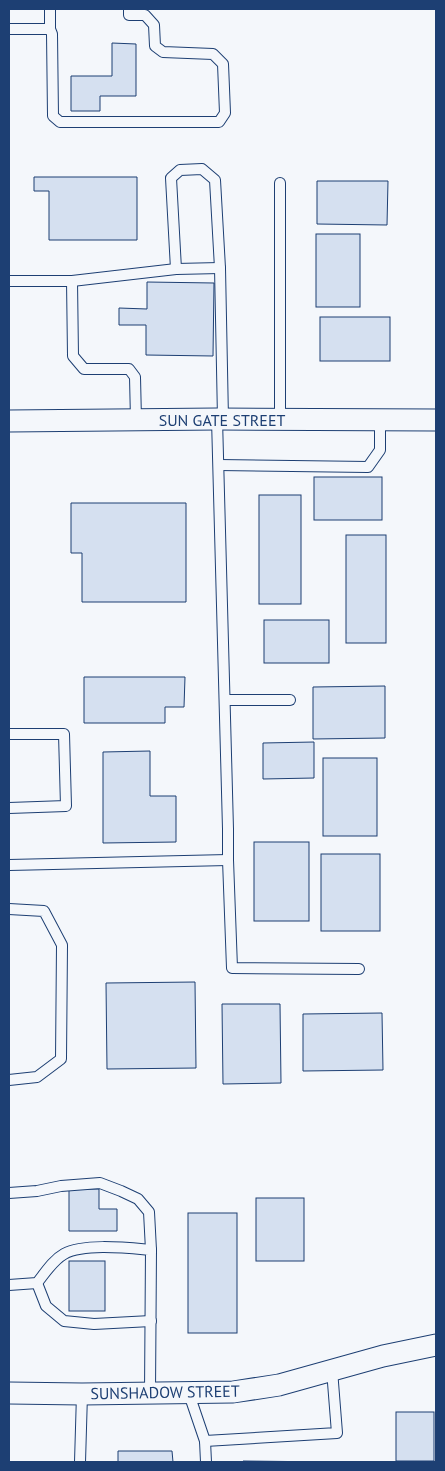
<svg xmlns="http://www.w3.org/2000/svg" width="445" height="1471" font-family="'PT Sans',sans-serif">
<rect width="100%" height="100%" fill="#f4f7fb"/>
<g fill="#d5e0f0" stroke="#1d3f73">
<path d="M 112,43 L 136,44 L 136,96 L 100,96 L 100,111 L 71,111 L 71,76 L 112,76 Z"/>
<path d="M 34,177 L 137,177 L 137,240 L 49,240 L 49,191 L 34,191 Z"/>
<path d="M 317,181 L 388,181 L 387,225 L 317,224 Z"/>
<rect x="316" y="234" width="44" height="73"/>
<path d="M 147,282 L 214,283 L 213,356 L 146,355 L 146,325 L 119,325 L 119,308 L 147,309 Z"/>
<rect x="320" y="317" width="70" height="44"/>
<rect x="314" y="477" width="68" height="43"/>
<rect x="259" y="495" width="42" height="109"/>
<path d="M 71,503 L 186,503 L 186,602 L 82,602 L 82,553 L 71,553 Z"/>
<rect x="346" y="535" width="40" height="108"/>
<rect x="264" y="620" width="65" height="43"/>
<path d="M 84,677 L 185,677 L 184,707 L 165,707 L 165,723 L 84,723 Z"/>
<path d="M 385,686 L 385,738 L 313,739 L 313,687 Z"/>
<path d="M 314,742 L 314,778 L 263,779 L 263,743 Z"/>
<path d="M 150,751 L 150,796 L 176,796 L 176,842 L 103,843 L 103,752 Z"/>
<rect x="323" y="758" width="54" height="78"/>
<rect x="254" y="842" width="55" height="79"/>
<rect x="321" y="854" width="59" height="77"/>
<path d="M 195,982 L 196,1068 L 107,1069 L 106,983 Z"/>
<path d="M 222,1004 L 280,1004 L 281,1083 L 223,1084 Z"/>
<path d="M 382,1013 L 383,1070 L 303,1071 L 303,1014 Z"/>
<path d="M 69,1189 L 99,1189 L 99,1209 L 117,1209 L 117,1231 L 69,1231 Z"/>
<rect x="256" y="1198" width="48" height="63"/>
<rect x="188" y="1213" width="49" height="120"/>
<rect x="69" y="1261" width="36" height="50"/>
<rect x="396" y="1412" width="38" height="49"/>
<path d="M 118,1451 L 172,1451 L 173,1462 L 118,1462 Z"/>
<path d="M 243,1461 L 332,1462 L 243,1462 Z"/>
</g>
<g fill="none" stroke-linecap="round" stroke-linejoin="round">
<g stroke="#1d3f73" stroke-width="12">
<g id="lane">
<path d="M 50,9 L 50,29 L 52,34 L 53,116 L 60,122 L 219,122 L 225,113 L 223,64 L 213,54 L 163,52 L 155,46 L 154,25 L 145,15 L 129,15 L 129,9"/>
<path d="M 9,29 L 50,29"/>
<path d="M 280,183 L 280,419"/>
<path d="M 176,269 L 171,178 L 180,170 L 202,169 L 215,180 L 220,268 L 223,419"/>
<path d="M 9,281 L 72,281 L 176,269 L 220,268"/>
<path d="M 72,281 L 73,356 L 84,369 L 129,369 L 135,377 L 136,420"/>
<path d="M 217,419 L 228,829 L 228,860 L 232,968 L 359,969"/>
<path d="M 219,465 L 368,467 L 380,450 L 380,420"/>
<path d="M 225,700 L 290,700"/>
<path d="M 9,734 L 64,734 L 66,806 L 9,808"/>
<path d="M 9,865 L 228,860"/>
<path d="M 9,909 L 44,911 L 62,945 L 61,1059 L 37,1077 L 9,1080"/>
<path d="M 9,1193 L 37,1191 L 61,1186 L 100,1183 L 121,1191 L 138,1199 L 149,1212 L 151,1250"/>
<path d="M 37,1283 L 46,1306 L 64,1321 L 94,1324 L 151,1321"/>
<path d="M 9,1285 L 37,1283 C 45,1273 53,1260 64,1254 C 84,1243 128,1248 151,1250 L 150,1393"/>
<path d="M 189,1394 L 205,1441 L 206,1462"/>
<path d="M 205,1441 L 337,1433 L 332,1370"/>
<path d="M 80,1462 L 82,1394"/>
</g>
</g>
<g stroke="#1d3f73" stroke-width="23">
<g id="street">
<path d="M 9,421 L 217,419 L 436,420"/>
<path d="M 9,1393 L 82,1394 L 233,1392 L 279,1385 L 383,1356 L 436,1345"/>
</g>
</g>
<use href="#lane" stroke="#f4f7fb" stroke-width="10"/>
<use href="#street" stroke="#f4f7fb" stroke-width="21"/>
</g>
<g text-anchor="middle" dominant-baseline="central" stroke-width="4" stroke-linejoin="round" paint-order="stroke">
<g font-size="16" fill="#1d3f73" stroke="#f4f7fb">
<text x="222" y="420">SUN GATE STREET</text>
<text transform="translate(165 1392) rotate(-1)">SUNSHADOW STREET</text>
</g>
</g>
<rect width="445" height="1471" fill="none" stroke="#1d3f73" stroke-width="20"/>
</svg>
